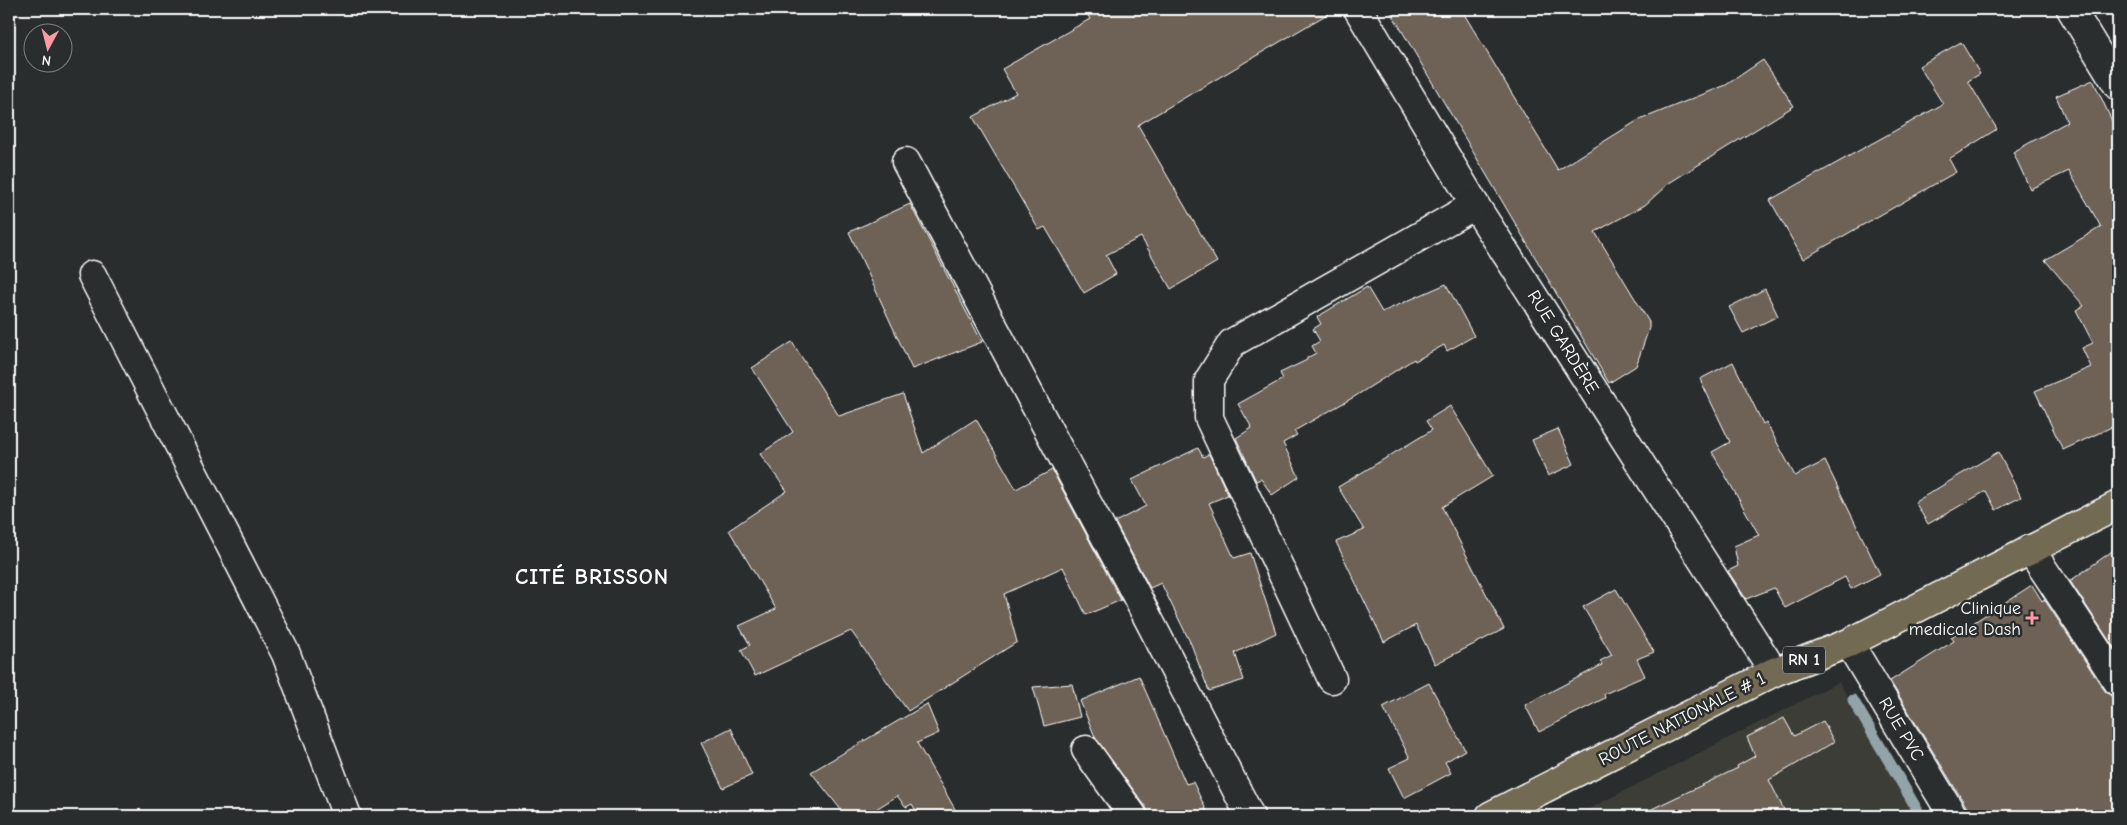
<svg xmlns="http://www.w3.org/2000/svg" width="2127" height="825" font-family="'Comic Neue',sans-serif">
<rect width="100%" height="100%" fill="#2a2d2e"/>
<filter id="ink" filterUnits="userSpaceOnUse"><feTurbulence type="fractalNoise" baseFrequency=".02" numOctaves="2"/><feDisplacementMap in="SourceGraphic" scale="10" xChannelSelector="R" yChannelSelector="G"/><feConvolveMatrix kernelMatrix="1 2 1 2 8 2 1 2 1" color-interpolation-filters="sRGB"/></filter>
<g filter="url(#ink)">
<path fill="#3e3d39" d="M 1839,682 L 1917,816 L 1575,816 Z"/>
<g fill="none" stroke-linecap="round" stroke-linejoin="round">
<path stroke="#92a4a7" stroke-width="11" d="M 1853,700 L 1921,816"/>
</g>
<g fill="#6d6254" stroke="#fff">
<path d="M 1084,9 L 1336,9 L 1138,125 L 1217,262 L 1171,289 L 1141,237 L 1106,255 L 1116,274 L 1084,293 L 1045,227 L 1039,230 L 973,117 L 1016,93 L 1002,69 L 1090,19 Z"/>
<path d="M 1389,9 L 1461,9 L 1558,170 L 1637,121 L 1726,85 L 1763,60 L 1794,106 L 1669,183 L 1645,205 L 1595,232 L 1649,322 L 1649,328 L 1636,366 L 1609,383 Z"/>
<path d="M 1961,42 L 1980,74 L 1968,81 L 1997,129 L 1949,159 L 1956,172 L 1803,259 L 1770,200 L 1943,104 L 1919,66 Z"/>
<path d="M 2093,80 L 2118,134 L 2118,424 L 2063,450 L 2035,391 L 2091,367 L 2082,348 L 2093,343 L 2076,310 L 2084,306 L 2045,260 L 2101,227 L 2069,171 L 2030,189 L 2013,152 L 2067,122 L 2056,96 Z"/>
<path d="M 910,204 L 982,342 L 912,369 L 849,232 Z"/>
<path d="M 1446,284 L 1474,336 L 1447,351 L 1444,345 L 1415,361 L 1414,359 L 1354,397 L 1294,431 L 1297,435 L 1283,443 L 1299,477 L 1272,495 L 1261,479 L 1256,481 L 1236,438 L 1252,428 L 1238,404 L 1283,379 L 1280,373 L 1307,360 L 1307,358 L 1316,353 L 1312,346 L 1320,341 L 1313,329 L 1321,324 L 1317,317 L 1367,287 L 1382,312 Z"/>
<path d="M 1765,289 L 1778,316 L 1743,333 L 1729,307 Z"/>
<path d="M 792,342 L 839,416 L 903,394 L 923,453 L 976,419 L 1016,489 L 1052,470 L 1121,600 L 1086,615 L 1063,567 L 1004,594 L 1017,642 L 908,711 L 851,631 L 755,676 L 741,650 L 750,645 L 739,626 L 776,609 L 729,530 L 787,491 L 760,454 L 793,432 L 752,368 Z"/>
<path d="M 1733,362 L 1763,424 L 1766,422 L 1795,476 L 1825,461 L 1880,574 L 1851,589 L 1845,577 L 1785,608 L 1774,588 L 1746,599 L 1728,571 L 1738,566 L 1734,546 L 1759,535 L 1712,452 L 1730,442 L 1700,379 Z"/>
<path d="M 1450,406 L 1493,476 L 1442,507 L 1504,629 L 1435,664 L 1416,625 L 1384,642 L 1336,542 L 1364,530 L 1338,487 L 1432,430 L 1426,421 Z"/>
<path d="M 1558,429 L 1574,464 L 1548,476 L 1532,440 Z"/>
<path d="M 1198,448 L 1203,457 L 1209,454 L 1228,495 L 1209,503 L 1234,558 L 1250,553 L 1276,633 L 1235,653 L 1244,680 L 1209,691 L 1191,644 L 1161,583 L 1150,588 L 1115,522 L 1146,506 L 1132,480 Z"/>
<path d="M 1998,452 L 2021,497 L 1996,510 L 1986,491 L 1928,524 L 1915,502 Z"/>
<path d="M 2118,547 L 2118,654 L 2070,581 Z"/>
<path d="M 2032,585 L 2042,601 L 2044,599 L 2105,691 L 2111,696 L 2118,698 L 2118,816 L 1972,816 L 1890,681 L 1954,641 L 1951,637 Z"/>
<path d="M 1616,589 L 1654,652 L 1637,659 L 1645,676 L 1604,694 L 1605,698 L 1539,732 L 1525,705 L 1602,665 L 1600,661 L 1612,655 L 1583,607 Z"/>
<path d="M 1139,676 L 1186,784 L 1193,782 L 1209,816 L 1148,816 L 1146,807 L 1096,739 L 1080,701 Z"/>
<path d="M 1429,683 L 1465,750 L 1445,762 L 1451,773 L 1404,798 L 1389,768 L 1410,758 L 1383,707 Z"/>
<path d="M 1072,684 L 1080,717 L 1044,726 L 1033,687 Z"/>
<path d="M 927,704 L 939,733 L 917,743 L 959,816 L 919,816 L 912,804 L 906,807 L 897,796 L 865,816 L 846,816 L 811,772 Z"/>
<path d="M 1784,718 L 1794,736 L 1823,721 L 1834,742 L 1769,780 L 1787,816 L 1637,816 L 1738,768 L 1737,766 L 1755,756 L 1747,737 Z"/>
<path d="M 731,728 L 752,775 L 723,788 L 701,743 Z"/>
</g>
<g fill="none" stroke-linecap="round" stroke-linejoin="round">
<g stroke="#fff" stroke-width="31">
<g id="minor">
<path d="M 1358,9 L 1475,205 L 1774,672"/>
<path d="M 2071,9 L 2118,86"/>
<path d="M 906,162 L 1133,589 L 1250,816"/>
<path d="M 92,275 L 286,654 L 347,816"/>
<path d="M 2030,549 L 2118,682"/>
<path d="M 1849,643 L 1953,816"/>
<path d="M 1332,679 L 1209,418 L 1209,380 L 1232,343 L 1475,205"/>
<path d="M 1086,750 L 1133,816"/>
</g>
</g>
<g stroke="#fff" stroke-width="31">
<path id="major" d="M 1490,816 L 1774,672 L 1849,643 L 2118,505"/>
</g>
<use href="#minor" stroke="#2a2d2e" stroke-width="28"/>
<use href="#major" stroke="#736b52" stroke-width="28"/>
</g>
</g>
<path fill="#ff9aa2" stroke="#2a2d2e" stroke-width="2" d="M2029.5 610.5h5v5h5v5h-5v5h-5v-5h-5v-5h5z"/>
<g text-anchor="middle" dominant-baseline="central" stroke-width="5" stroke-linejoin="round" paint-order="stroke">
<rect fill="#2a2d2e" stroke="#bfc0c0" stroke-width="1" x="1783" y="646.5" width="42" height="27" rx="4"/>
<g font-size="16" font-weight="bold" fill="#fff">
<text x="1804" y="660">RN 1</text>
</g>
<g font-size="18" fill="#fff" stroke="#2a2d2e">
<text transform="translate(1563 342) rotate(58)">RUE GARDÈRE</text>
<text transform="translate(1682 719) rotate(-27)">ROUTE NATIONALE # 1</text>
<text transform="translate(1901 729) rotate(59)">RUE PVC</text>
</g>
<g font-size="18" fill="#fff" stroke="#2a2d2e" text-anchor="end">
<text x="2021" y="608">Clinique<tspan x="2021" dy="21">medicale Dash</tspan></text>
</g>
<g font-size="22" font-weight="bold" letter-spacing="1" fill="#fff" stroke="#2a2d2e">
<text x="592" y="577">CITÉ BRISSON</text>
</g>
</g>
<rect width="2127" height="825" fill="none" stroke="#2a2d2e" stroke-width="30"/>
<rect x="15" y="15" width="2097" height="795" fill="none" stroke="#fff" stroke-width="2" filter="url(#ink)"/>
<g transform="translate(48 48) rotate(187)"><circle r="24" fill="#2a2d2e" stroke="#7f8182"/>
<path d="M0-4L9 19L0 12L-9 19Z" fill="#ff9aa2"/>
<text y="-8" font-size="14" font-weight="bold" text-anchor="middle" fill="#ffffff">N</text>
</g>
</svg>
